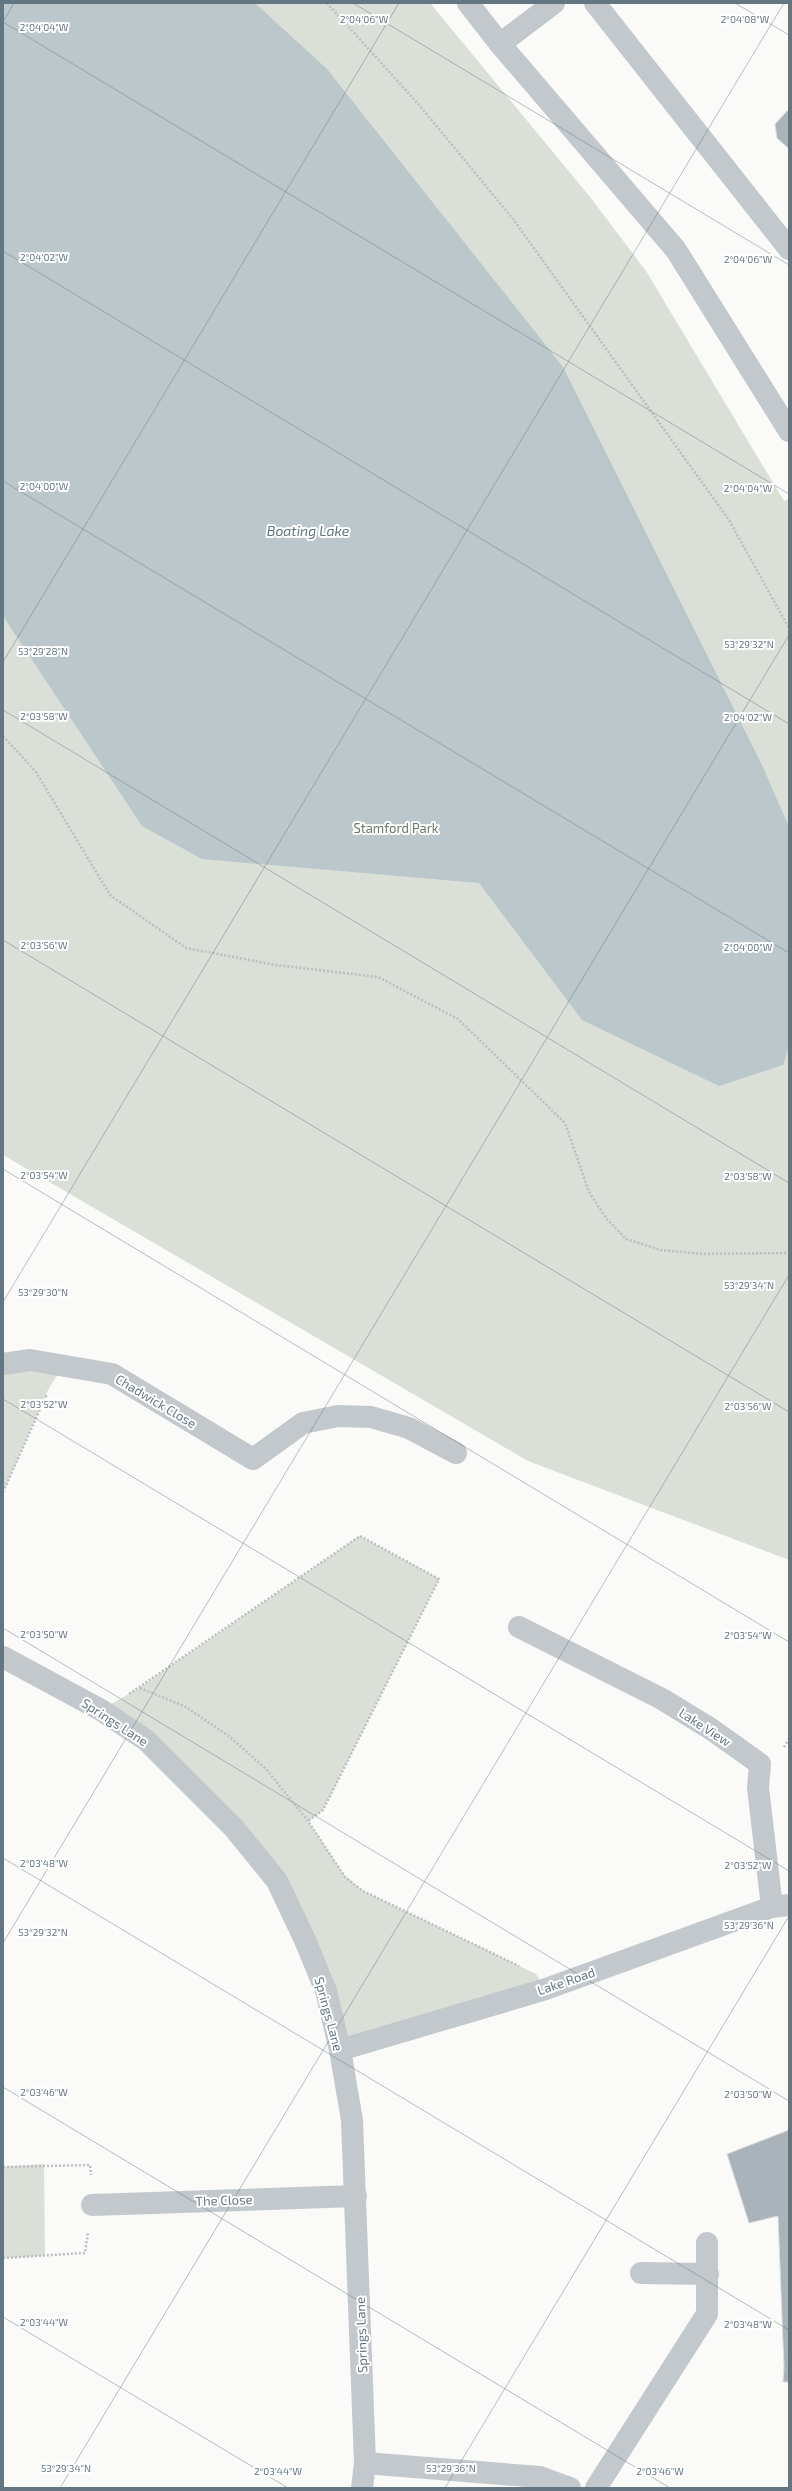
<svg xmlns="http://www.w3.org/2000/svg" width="792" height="2491" font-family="'Exo 2',sans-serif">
<rect width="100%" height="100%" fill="#fafaf8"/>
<g fill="#dadfd7">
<path d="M 3,3 L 430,3 L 590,197 L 646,271 L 784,501 L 789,499 L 789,1560 L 528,1461 L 3,1155 Z"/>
<path d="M 3,1364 L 63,1366 L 48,1390 L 3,1492 Z"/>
<path d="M 360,1536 L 439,1579 L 323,1810 L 308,1821 L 345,1876 L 363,1891 L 536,1974 L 546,1989 L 340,2050 L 277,1881 L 101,1710 L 139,1688 Z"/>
<path d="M 44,2164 L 45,2256 L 3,2258 L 3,2167 Z"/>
</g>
<path fill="#bbc7cb" d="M 3,3 L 255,3 L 327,69 L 563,367 L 762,765 L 789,827 L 789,1047 L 783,1065 L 719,1086 L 582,1020 L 479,883 L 202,859 L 142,826 L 3,616 Z"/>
<g fill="#aab3b9" stroke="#dcdcda">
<path d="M 789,109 L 789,149 L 777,138 L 775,124 Z"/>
<path d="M 789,2130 L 789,2382 L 783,2382 L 784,2367 L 778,2216 L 749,2223 L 727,2154 Z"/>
</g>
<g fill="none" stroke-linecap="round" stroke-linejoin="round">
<g stroke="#bbbfc2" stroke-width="2.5" stroke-dasharray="2 2" stroke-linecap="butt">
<path d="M 327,3 L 420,106 L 513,219 L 729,520 L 789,628"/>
<path d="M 3,736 L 36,772 L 110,895 L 186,948 L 276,965 L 378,977 L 458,1019 L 565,1123 L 589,1192 L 606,1218 L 626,1239 L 661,1250 L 703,1254 L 789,1253"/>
<path d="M 3,1492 L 47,1394"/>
<path d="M 140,1688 L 186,1707 L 230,1737 L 266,1769 L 308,1821 L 345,1877 L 363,1891 L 519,1966"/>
<path d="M 129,1694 L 360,1536 L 439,1579 L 323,1810 L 308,1821"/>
<path d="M 784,1747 L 789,1739"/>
<path d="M 3,2167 L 90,2165 L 91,2175"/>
<path d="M 3,2258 L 85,2253 L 88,2233"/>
</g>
<g stroke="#c3c8cc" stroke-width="22">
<path d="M 468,3 L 500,44 L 676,250 L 789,431"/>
<path d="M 595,3 L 789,249"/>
<path d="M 500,44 L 554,3"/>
<path d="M 3,1364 L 30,1360 L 112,1374 L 253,1459 L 303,1423 L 338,1416 L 371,1417 L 409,1428 L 456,1453"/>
<path d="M 519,1627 L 662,1699 L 711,1729 L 760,1764 L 758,1788 L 772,1907"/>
<path d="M 3,1657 L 101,1710 L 146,1740 L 234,1828 L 277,1881 L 305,1940 L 326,1991 L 340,2050 L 352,2120 L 365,2463 L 362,2488"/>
<path d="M 340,2050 L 546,1989 L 772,1907 L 789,1905"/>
<path d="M 92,2205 L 356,2196"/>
<path d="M 641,2273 L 708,2274"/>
<path d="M 365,2463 L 540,2477 L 570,2488"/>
<path d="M 596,2488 L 707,2314 L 707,2243"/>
</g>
</g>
<path fill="none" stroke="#657683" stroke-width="1" stroke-opacity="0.45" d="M 353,3 L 789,265M 735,3 L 789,35M 3,22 L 789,494M 3,22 L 14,3M 3,251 L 789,724M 3,481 L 789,953M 3,662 L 399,3M 3,710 L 789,1183M 3,940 L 789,1412M 3,1169 L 789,1642M 3,1302 L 784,3M 3,1399 L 789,1871M 3,1628 L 789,2101M 3,1858 L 789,2330M 3,1943 L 789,635M 3,2087 L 670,2488M 3,2317 L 288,2488M 60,2488 L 789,1275M 445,2488 L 789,1916"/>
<g text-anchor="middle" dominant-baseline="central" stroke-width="4" stroke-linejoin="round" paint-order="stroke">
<g font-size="13" fill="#687a64" stroke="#fff">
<text x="396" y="828">Stamford Park</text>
</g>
<g font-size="13" fill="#657683" stroke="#fff">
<text transform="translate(156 1401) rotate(31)">Chadwick Close</text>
<text transform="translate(115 1722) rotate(33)">Springs Lane</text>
<text transform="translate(705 1727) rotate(33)">Lake View</text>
<text transform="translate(566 1981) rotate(-19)">Lake Road</text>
<text transform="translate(329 2014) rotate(75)">Springs Lane</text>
<text transform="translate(224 2200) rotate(-2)">The Close</text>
<text transform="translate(361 2335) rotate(-92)">Springs Lane</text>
</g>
<g font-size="14" font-style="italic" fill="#60757c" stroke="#fff">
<text x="308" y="530">Boating Lake</text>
</g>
</g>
<g font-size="10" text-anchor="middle" fill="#657683" stroke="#fff" stroke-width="4" stroke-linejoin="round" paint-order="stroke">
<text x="364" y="23">2°04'06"W</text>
<text x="745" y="23">2°04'08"W</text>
<text x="44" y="31">2°04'04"W</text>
<text x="44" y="261">2°04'02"W</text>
<text x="748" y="263">2°04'06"W</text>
<text x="44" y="490">2°04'00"W</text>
<text x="748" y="492">2°04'04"W</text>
<text x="749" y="648">53°29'32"N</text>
<text x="43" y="655">53°29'28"N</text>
<text x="44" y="720">2°03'58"W</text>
<text x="748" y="721">2°04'02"W</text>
<text x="44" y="949">2°03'56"W</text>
<text x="748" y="951">2°04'00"W</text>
<text x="44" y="1179">2°03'54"W</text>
<text x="748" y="1180">2°03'58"W</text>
<text x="749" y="1289">53°29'34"N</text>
<text x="43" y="1296">53°29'30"N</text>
<text x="44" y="1408">2°03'52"W</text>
<text x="748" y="1410">2°03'56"W</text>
<text x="44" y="1638">2°03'50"W</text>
<text x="748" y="1639">2°03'54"W</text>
<text x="44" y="1867">2°03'48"W</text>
<text x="748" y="1869">2°03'52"W</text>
<text x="749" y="1929">53°29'36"N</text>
<text x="43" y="1936">53°29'32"N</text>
<text x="44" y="2096">2°03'46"W</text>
<text x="748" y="2098">2°03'50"W</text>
<text x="44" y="2326">2°03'44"W</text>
<text x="748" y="2328">2°03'48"W</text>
<text x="66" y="2472">53°29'34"N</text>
<text x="451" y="2472">53°29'36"N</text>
<text x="278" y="2475">2°03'44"W</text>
<text x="660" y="2475">2°03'46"W</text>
</g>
<rect width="792" height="2491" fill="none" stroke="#657683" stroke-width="8"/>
</svg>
